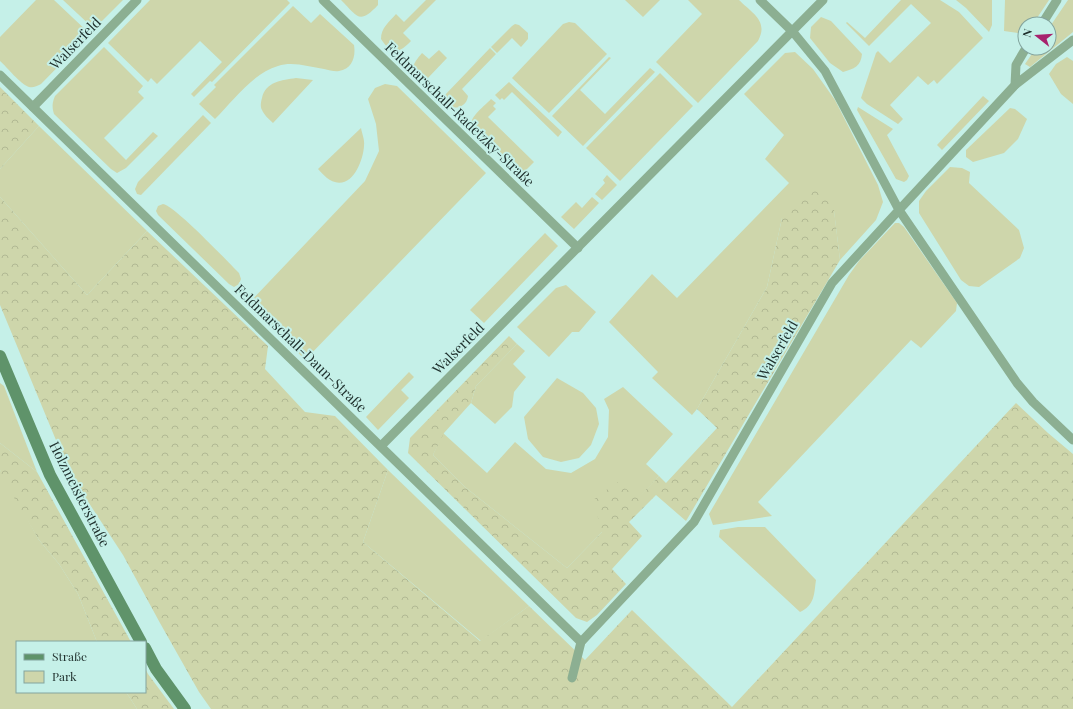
<svg xmlns="http://www.w3.org/2000/svg" width="1073" height="709" font-family="'Playfair Display',serif">
<defs>
<pattern id="forest-crowns" width="20" height="18" patternUnits="userSpaceOnUse"><rect width="20" height="18" fill="#ced6ab"/><path d="M2 6a3 3 0 1 1 6 0M12 15a3 3 0 1 1 6 0" fill="none" stroke="#b1b893"/></pattern>
</defs>
<rect width="100%" height="100%" fill="#c5f0e8"/>
<g fill="#ced6ab">
<path d="M 36,0 L 54,0 L 90,34 L 41,84 C 37,86 33,88 29,87 C 20,84 7,67 0,61 L 0,37 Z"/>
<path d="M 63,0 L 123,0 L 94,29 Z"/>
<path d="M 150,0 L 287,0 L 290,3 L 212,82 L 210,81 L 194,97 L 191,94 L 222,62 L 200,41 L 157,84 L 151,78 L 148,82 L 108,43 Z"/>
<path d="M 341,0 L 378,0 L 378,5 C 359,25 358,17 341,0 Z"/>
<path d="M 426,0 L 436,0 L 403,33 L 411,41 C 397,55 392,55 381,39 C 381,28 389,22 396,14 L 404,22 Z"/>
<path d="M 625,0 L 660,0 L 643,17 Z"/>
<path d="M 688,0 L 739,0 C 752,13 769,21 758,41 L 698,103 L 656,62 L 702,14 Z"/>
<path d="M 901,0 L 940,0 L 959,12 L 983,38 L 937,84 L 934,80 L 928,85 L 918,76 L 890,105 L 903,119 L 898,124 L 867,104 L 861,98 L 876,53 L 878,51 L 890,63 L 931,23 L 911,4 L 869,46 L 846,23 L 847,22 L 865,38 Z"/>
<path d="M 956,0 L 992,0 L 992,25 L 989,32 L 966,8 Z"/>
<path d="M 1005,0 L 1049,0 L 1033,24 L 1025,24 L 1025,34 L 1004,31 Z"/>
<path d="M 1068,0 L 1073,0 L 1073,32 L 1030,67 L 1025,64 L 1036,48 L 1049,48 L 1049,28 Z"/>
<path d="M 293,6 L 311,23 L 320,14 L 354,45 C 356,57 352,69 339,71 C 335,72 329,70 324,69 C 309,67 293,61 278,66 C 253,73 233,101 215,119 L 199,104 L 216,87 L 214,85 Z"/>
<path d="M 821,17 L 831,21 L 862,54 C 861,66 854,69 843,72 L 830,63 L 810,38 L 811,27 Z"/>
<path d="M 569,22 L 575,23 L 607,54 L 549,113 L 512,78 L 563,24 Z"/>
<path d="M 515,24 L 519,25 L 528,33 L 528,39 L 521,47 L 512,38 L 497,53 L 491,47 L 512,26 Z"/>
<path d="M 104,47 L 143,86 L 138,92 L 144,98 L 104,138 L 126,160 L 153,132 L 158,136 L 126,168 L 117,173 L 111,169 L 54,114 C 52,107 52,103 55,96 Z"/>
<path d="M 490,48 L 496,54 L 462,89 L 468,96 C 466,114 438,109 445,95 Z"/>
<path d="M 439,50 L 447,58 L 427,79 L 422,79 C 410,68 412,65 422,53 L 429,59 Z"/>
<path d="M 795,52 L 813,69 L 835,100 L 878,185 L 883,202 L 876,220 L 840,260 L 834,211 L 782,218 L 767,287 L 697,409 L 692,415 L 652,378 L 658,372 L 609,322 L 652,274 L 677,298 L 789,183 L 765,159 L 784,135 L 744,94 L 785,53 Z"/>
<path d="M 609,57 L 611,58 L 580,90 L 605,114 L 650,68 L 655,72 L 583,146 L 552,116 Z"/>
<path d="M 1067,57 L 1073,61 L 1073,104 L 1061,94 L 1049,74 L 1056,64 Z"/>
<path d="M 660,73 L 693,106 L 620,181 L 586,148 Z"/>
<path d="M 296,78 L 313,80 L 273,123 C 269,119 264,115 262,110 C 260,107 261,101 262,98 C 265,82 282,80 296,78 Z"/>
<path d="M 509,82 L 562,132 L 558,137 L 512,92 L 504,100 L 502,98 L 500,100 L 495,95 Z"/>
<path d="M 385,84 L 397,86 L 486,173 L 305,360 L 250,302 L 365,181 L 379,151 L 376,124 L 368,99 L 375,88 Z"/>
<path d="M 983,96 L 989,101 L 942,150 L 937,145 Z"/>
<path d="M 491,99 L 496,103 L 493,106 L 496,109 L 488,117 L 534,162 L 520,176 L 471,129 C 468,117 484,107 491,99 Z"/>
<path d="M 858,107 L 893,129 L 887,135 L 909,176 L 907,180 L 904,182 L 896,179 L 857,110 Z"/>
<path d="M 1010,108 L 1015,109 L 1027,119 L 1018,139 L 1004,153 L 973,162 L 966,157 L 966,150 Z"/>
<path d="M 203,115 L 211,123 L 141,195 L 137,194 L 135,189 L 138,182 Z"/>
<path d="M 39,126 L 147,231 L 87,295 L 0,197 L 0,169 Z"/>
<path d="M 361,128 C 362,134 365,140 364,146 C 363,162 351,192 330,180 C 326,178 322,173 318,169 Z"/>
<path d="M 950,167 L 962,168 L 970,172 L 969,183 L 1019,230 L 1024,248 L 1020,258 L 979,287 L 969,286 L 961,280 L 919,213 L 919,201 L 926,191 Z"/>
<path d="M 607,175 L 617,185 L 602,200 L 595,194 L 605,183 L 603,180 Z"/>
<path d="M 592,197 L 599,203 L 574,229 L 561,217 L 576,202 L 582,208 Z"/>
<path d="M 163,204 C 175,206 227,261 239,273 L 241,279 L 239,284 L 234,287 L 229,284 L 158,215 L 156,211 L 158,206 Z"/>
<path d="M 895,223 L 899,223 L 904,227 L 957,303 L 956,311 L 921,348 L 911,340 L 758,502 L 772,516 L 713,525 L 709,514 L 849,275 L 859,261 Z"/>
<path d="M 545,233 L 558,246 L 484,323 L 470,310 Z"/>
<path d="M 566,285 L 596,312 L 579,332 L 572,332 L 549,357 L 517,327 L 556,288 Z"/>
<path d="M 517,344 L 525,351 L 513,364 L 526,377 L 514,392 L 512,407 L 495,424 L 471,403 L 476,386 Z"/>
<path d="M 409,372 L 414,377 L 401,390 L 409,398 L 378,430 L 366,417 Z"/>
<path d="M 557,378 L 583,393 L 596,408 L 599,424 L 591,445 L 579,458 L 561,462 L 543,457 L 528,439 L 524,417 Z"/>
<path d="M 0,383 L 4,386 L 37,472 L 0,443 Z"/>
<path d="M 623,387 L 673,434 L 646,464 L 659,476 L 638,499 L 602,532 L 567,568 L 465,487 L 433,455 L 443,433 L 487,473 L 515,442 L 546,469 L 571,473 L 595,459 L 608,437 L 609,410 L 604,399 Z"/>
<path d="M 0,470 L 39,540 L 59,564 L 78,594 L 97,642 L 17,642 L 17,692 L 126,692 L 137,709 L 0,709 Z"/>
<path d="M 388,470 L 529,606 L 481,641 L 363,542 Z"/>
<path d="M 738,527 L 765,527 L 816,580 C 814,594 815,605 800,612 L 719,537 L 720,530 Z"/>
</g>
<g fill="url(#forest-crowns)">
<path d="M 0,87 L 39,126 L 0,169 Z"/>
<path d="M 814,182 L 834,210 L 840,260 L 686,521 L 656,495 L 629,522 L 642,536 L 612,569 L 626,584 L 597,615 L 587,622 L 576,618 L 408,453 L 410,438 L 509,336 L 517,344 L 476,386 L 471,403 L 444,433 L 433,455 L 465,487 L 567,568 L 602,532 L 593,500 L 617,482 L 638,498 L 659,476 L 666,483 L 717,428 L 697,409 L 767,287 L 782,218 Z"/>
<path d="M 0,197 L 87,295 L 147,231 L 268,346 L 265,369 L 305,412 L 335,416 L 388,470 L 363,542 L 480,641 L 529,606 L 585,660 L 632,610 L 732,707 L 1016,403 L 1048,433 L 1073,454 L 1073,709 L 211,709 L 199,692 L 160,623 L 123,555 L 81,491 L 58,445 L 0,305 Z"/>
<path d="M 0,443 L 37,472 L 131,642 L 97,642 L 78,594 L 59,564 L 39,540 L 3,479 L 0,470 Z"/>
<path d="M 145,668 L 148,674 L 174,709 L 137,709 L 126,692 L 145,692 Z"/>
</g>
<g fill="none" stroke-linecap="round" stroke-linejoin="round">
<g stroke="#8caf92" stroke-width="9">
<path d="M 323,0 L 578,248"/>
<path d="M 1042,24 L 1057,0"/>
<path d="M 1026,48 L 1016,65 L 1015,85 L 899,210 L 1017,383 L 1033,402 L 1073,440"/>
<path d="M 0,75 L 581,642"/>
<path d="M 1015,85 L 1073,40"/>
<path d="M 33,107 L 137,0"/>
<path d="M 381,446 L 823,0"/>
<path d="M 572,678 L 581,642 L 694,522 L 832,283 L 899,210 L 825,71 L 793,32 L 760,0"/>
</g>
<g stroke="#5f936a" stroke-width="12">
<path d="M 0,356 L 50,475 L 141,642"/>
<path d="M 145,648 L 156,669 L 185,709"/>
</g>
</g>
<g text-anchor="middle" dominant-baseline="central" stroke-width="4" stroke-linejoin="round" paint-order="stroke">
<g font-size="14" fill="#20312e" stroke="#c5f0e8">
<text transform="translate(75 43) rotate(-46)">Walserfeld</text>
<text transform="translate(460 114) rotate(44)">Feldmarschall-Radetzky-Straße</text>
<text transform="translate(301 348) rotate(44)">Feldmarschall-Daun-Straße</text>
<text transform="translate(458 348) rotate(-45)">Walserfeld</text>
<text transform="translate(777 350) rotate(-60)">Walserfeld</text>
<text transform="translate(80 494) rotate(63)">Holzmeisterstraße</text>
</g>
</g>
<rect x="16" y="641" width="130" height="52" fill="#c5f0e8" stroke="#83a49e"/>
<rect x="24" y="654" width="20" height="6" fill="#5f936a" stroke="#83a49e"/>
<text x="52" y="661" font-size="12" fill="#20312e">Straße</text>
<rect x="24" y="671" width="20" height="12" fill="#ced6ab" stroke="#83a49e"/>
<text x="52" y="681" font-size="12" fill="#20312e">Park</text>
<g transform="translate(1037 36) rotate(287)"><circle r="19" fill="#c5f0e8" stroke="#83a49e"/>
<path d="M0-3L7 15L0 10L-7 15Z" fill="#a7226d"/>
<text y="-6" font-size="11" font-weight="bold" text-anchor="middle" fill="#20312e">N</text>
</g>
</svg>
